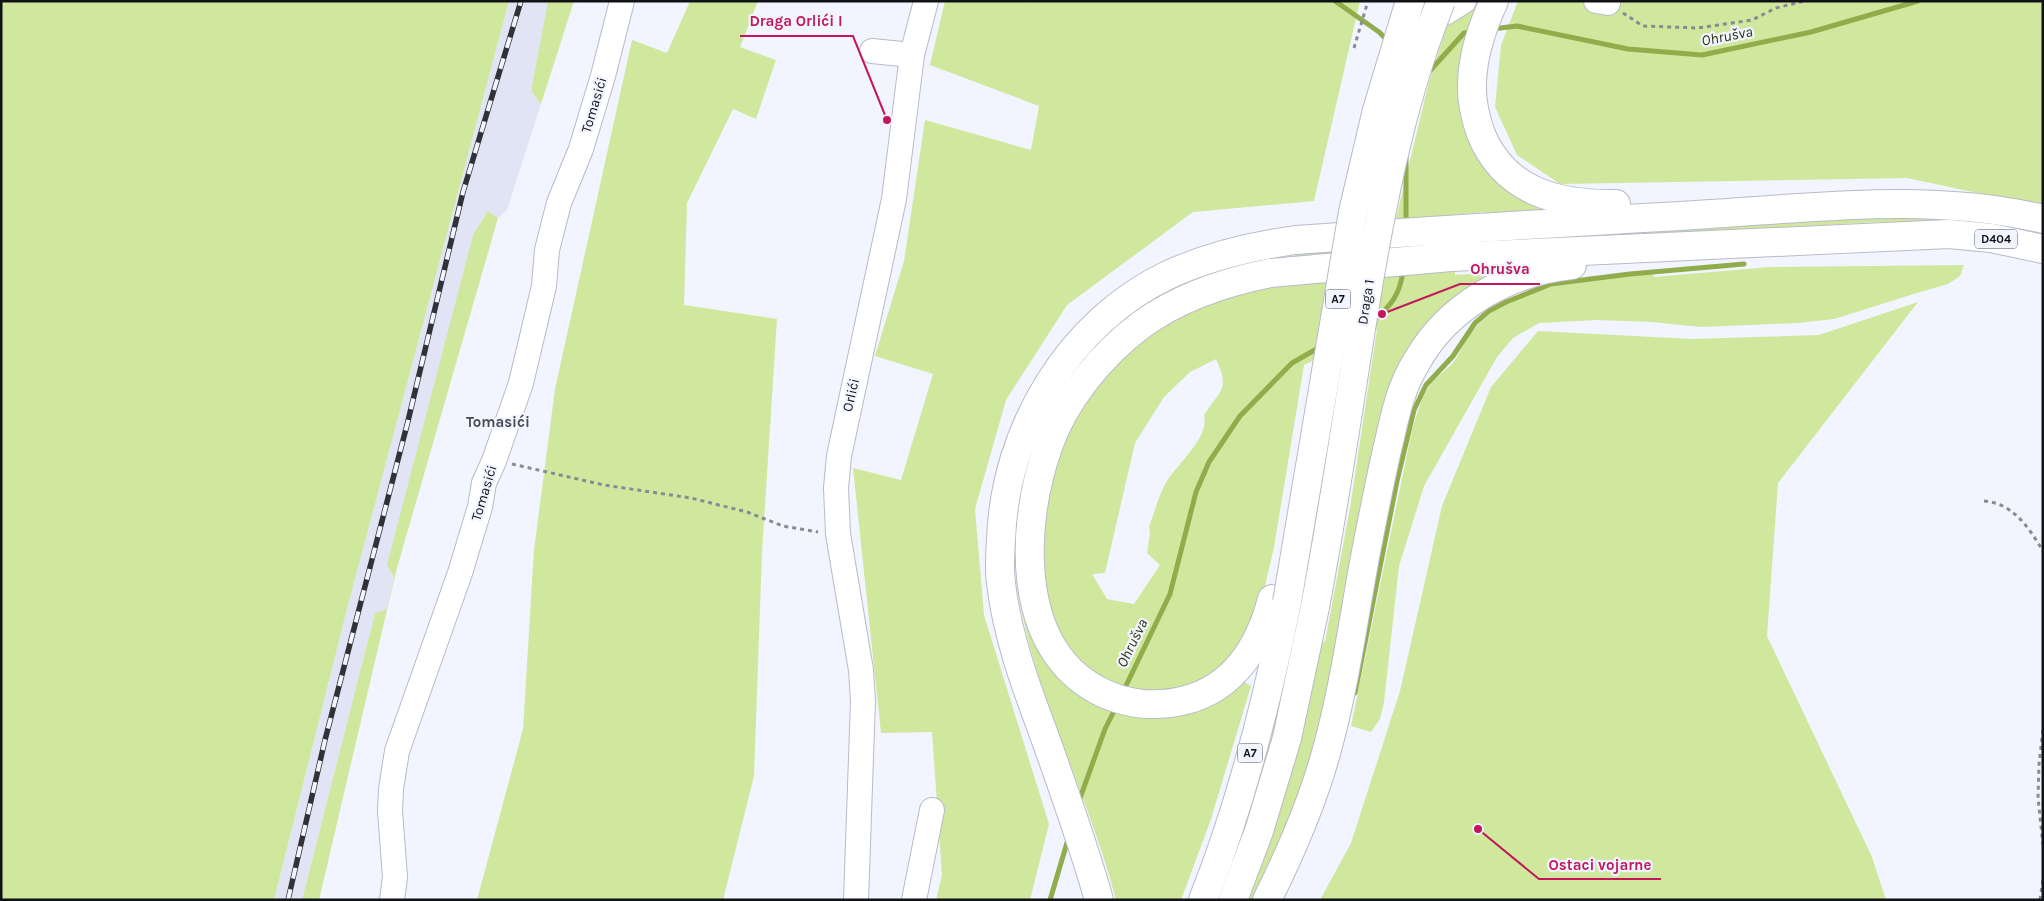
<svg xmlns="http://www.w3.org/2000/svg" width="2044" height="901" font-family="Karla,sans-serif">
<rect width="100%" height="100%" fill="#f2f4ff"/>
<path fill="#e0e4f4" d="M 509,1 L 548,1 L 531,91 L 541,104 L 507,210 L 498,218 L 488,211 L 473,235 L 388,565 L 394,577 L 387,610 L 375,613 L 302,900 L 274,900 L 347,609 Z"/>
<g fill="#d0e89d" fill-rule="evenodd">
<path d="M 1,1 L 509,1 L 347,609 L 274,900 L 1,900 Z"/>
<path d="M 548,1 L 574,1 L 541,104 L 531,91 Z"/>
<path d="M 690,1 L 758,1 L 740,47 L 776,60 L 756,119 L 733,109 L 687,203 L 684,305 L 777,319 L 762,552 L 754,776 L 723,900 L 477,900 L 523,729 L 534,550 L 555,389 L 632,40 L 667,53 Z"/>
<path d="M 945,1 L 1028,1 L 1030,3 L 1032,1 L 1360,1 L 1314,201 L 1193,212 L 1067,305 L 1006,400 L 975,509 L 984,615 L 1049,824 L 1030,900 L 936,900 L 942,875 L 932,732 L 881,733 L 853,468 L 901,480 L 933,374 L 875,356 L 904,261 L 925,120 L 1031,150 L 1039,106 L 930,65 Z"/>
<path d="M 1473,1 L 1481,1 L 1470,143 L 1474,143 L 1550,208 L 1550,212 L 1486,216 L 1485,212 L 1452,215 L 1455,275 L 1487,273 L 1487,268 L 1510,266 L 1434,325 L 1343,624 L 1309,772 L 1255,900 L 1245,900 L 1319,640 L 1325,642 L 1350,508 L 1377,329 L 1304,365 L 1274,547 L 1262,599 L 1254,623 L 1227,662 L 1247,684 L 1251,686 L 1211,819 L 1181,900 L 1116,900 C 1088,791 1030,689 1016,577 L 1042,573 C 1042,555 1041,535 1042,517 C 1043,506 1048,494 1051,483 C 1071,406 1121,346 1192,310 C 1224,293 1262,288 1298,283 L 1292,227 L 1396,218 L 1429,82 L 1451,13 ZM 1216,359 C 1230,389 1221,389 1204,415 C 1210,439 1174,466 1164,486 C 1158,499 1154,513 1149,527 L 1150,533 L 1147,553 L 1160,565 L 1134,604 L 1107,599 L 1092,574 L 1105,573 L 1135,443 L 1164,397 L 1190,372 Z"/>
<path d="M 1518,1 L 2043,1 L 2043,207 L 1907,178 L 1560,184 L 1517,155 L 1495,107 L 1501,45 Z"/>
<path d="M 488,211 L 498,218 L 397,568 L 387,610 L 319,900 L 302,900 L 375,613 L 387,609 L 394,577 L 387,565 L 473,235 Z"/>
<path d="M 1897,216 L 1989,221 L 2043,231 L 2043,236 L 1947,222 L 1876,222 L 1465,246 L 1464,240 L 1751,223 Z"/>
<path d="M 1284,254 L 1284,259 L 1090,359 L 1019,566 L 1011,567 L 1017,494 L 1046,412 L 1073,370 L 1109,331 L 1137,309 L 1160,294 L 1180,283 L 1223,267 Z"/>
<path d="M 1964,265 L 1960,276 L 1948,284 L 1920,292 L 1834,319 L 1797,323 L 1701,327 L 1652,322 L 1597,320 L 1539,323 L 1513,338 L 1497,357 L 1424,486 L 1399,566 L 1384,702 L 1380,719 L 1371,732 L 1351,726 L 1412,430 C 1417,414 1422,394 1433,381 C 1440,374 1449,368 1455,360 C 1462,350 1467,337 1475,328 C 1516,281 1595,279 1653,274 L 1654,277 L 1770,267 Z"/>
<path d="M 1918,302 L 1778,483 L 1767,636 L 1872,857 L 1886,900 L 1320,900 L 1351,843 L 1400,691 L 1442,506 L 1491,387 L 1538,331 L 1692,339 L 1819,335 Z"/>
<path d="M 1294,625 L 1299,626 C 1279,719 1254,811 1219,900 L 1215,900 Z"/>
</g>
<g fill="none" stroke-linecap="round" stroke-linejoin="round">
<g stroke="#91ac4b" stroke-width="5">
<path d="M 1335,1 L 1379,32 L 1388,41"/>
<path d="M 1492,29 L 1517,26 L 1628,49 L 1702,55 L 1811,32 L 1918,1"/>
<path d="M 1427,74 L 1464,33 L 1473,32"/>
<path d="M 1406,158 L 1406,225"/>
<path d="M 1372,321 C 1391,307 1400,294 1403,271"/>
<path d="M 1123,692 L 1170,594 L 1196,492 L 1209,462 L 1240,416 L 1292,363 L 1320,347"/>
<path d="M 1355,693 L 1397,481 L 1414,410 L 1426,385 L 1453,356 L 1475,323 L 1489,311 L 1506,302 L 1551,284 L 1630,274 L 1744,264"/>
<path d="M 1079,801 L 1105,729 L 1116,707"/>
<path d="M 1050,900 L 1069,836"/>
</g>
<g stroke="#b8bbc7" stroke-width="26">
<g id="minor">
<path d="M 1596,1 L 1608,3"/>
<path d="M 1424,15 L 1445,13 L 1464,1"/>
<path d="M 872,51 L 912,55"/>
<path d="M 392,900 L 395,877 L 390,811 L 391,789 L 397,751 L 460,573 L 480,507 L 484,483 L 494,461 L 521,383 L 544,286 L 547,250 L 559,203 L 581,149 L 603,76 L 622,1"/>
<path d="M 856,900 L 863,701 L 861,670 L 838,534 L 836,488 L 839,456 L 894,199 L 912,55 L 926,1"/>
<path d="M 914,900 L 932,810"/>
</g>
</g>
<g stroke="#b8bbc7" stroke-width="30">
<g id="highway">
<path d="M 1494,1 C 1483,25 1473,55 1472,82 C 1471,100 1475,117 1481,134 C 1505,192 1558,205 1616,204"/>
<path d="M 1272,599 C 1260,645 1235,687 1186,700 C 1154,708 1126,705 1097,690 C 1014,645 1021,523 1048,447 C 1064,400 1101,355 1141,325 C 1179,297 1225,282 1270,273 L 1451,257 L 1949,234 L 1991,238 L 2043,249"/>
<path d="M 1099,900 C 1083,843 1063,788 1043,732 C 1025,684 1007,635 1001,583 C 999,569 1000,555 1001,541 C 1004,431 1069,321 1170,274 C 1210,256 1252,246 1296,240 C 1434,230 1573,222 1711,214 C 1821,207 1934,193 2043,219"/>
<path d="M 1203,900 C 1241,805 1267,702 1287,602"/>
<path d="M 1233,900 L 1259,831 L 1287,738 L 1315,607"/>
<path d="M 1267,900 C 1291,852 1312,804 1326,753 C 1344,689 1353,622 1365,557 C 1372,521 1379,485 1387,450 C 1395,417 1399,390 1417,361 C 1448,306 1510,271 1572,265"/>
</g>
</g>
<g stroke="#898b92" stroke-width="3" stroke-dasharray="4 4" stroke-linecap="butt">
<path d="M 1623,13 L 1643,26 L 1698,28 L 1752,20 L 1776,8 L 1804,1"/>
<path d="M 1354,48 L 1368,1"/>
<path d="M 512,464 L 604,485 L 691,498 L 747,512 L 783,526 L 818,532"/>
<path d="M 1984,501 C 2013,503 2029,528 2043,551"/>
<path d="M 2043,730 L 2039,764 L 2038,798 L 2043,845"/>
<path d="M 2040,900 L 2043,879"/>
</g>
<use href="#minor" stroke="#fff" stroke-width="24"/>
<use href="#highway" stroke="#fff" stroke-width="28"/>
<g stroke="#313237" stroke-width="5.5">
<path id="rail" d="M 288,900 L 325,740 L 407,425 L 463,192 L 521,1"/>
</g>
<use href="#rail" stroke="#f2f4ff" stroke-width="4" stroke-dasharray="11" stroke-linecap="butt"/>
<g stroke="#b8bbc7" stroke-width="30" stroke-linecap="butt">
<g id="highway-bridge">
<path d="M 1287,602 L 1353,212 L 1377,110 L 1410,1"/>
<path d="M 1315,607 C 1332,517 1346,426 1360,335 C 1378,223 1398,108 1441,1"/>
</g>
</g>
<use href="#highway-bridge" stroke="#fff" stroke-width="28"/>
</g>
<g text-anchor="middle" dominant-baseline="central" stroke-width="4.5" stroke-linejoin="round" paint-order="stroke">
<g fill="#f2f4ff" stroke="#54565c" stroke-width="1">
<rect x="1975" y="229.5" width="42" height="19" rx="4"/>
<rect x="1325.5" y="289.5" width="25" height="19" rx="4"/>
<rect x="1237.5" y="743.5" width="25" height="19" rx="4"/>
</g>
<g font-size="12" font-weight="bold" fill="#111216">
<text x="1996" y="239">D404</text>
<text x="1338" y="299">A7</text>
<text x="1250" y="753">A7</text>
</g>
<g font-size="14" fill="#111216" stroke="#f2f4ff">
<text transform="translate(594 105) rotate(-73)">Tomasići</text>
<text transform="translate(1366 302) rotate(-81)">Draga 1</text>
<text transform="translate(851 395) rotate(-77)">Orlići</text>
<text transform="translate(484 493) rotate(-73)">Tomasići</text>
</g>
<g font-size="15" font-style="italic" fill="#29340b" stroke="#f2f4ff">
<text transform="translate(1727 36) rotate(-11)">Ohrušva</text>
<text transform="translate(1132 643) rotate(-64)">Ohrušva</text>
</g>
<g font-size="15" font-weight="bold" fill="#484a54" stroke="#f2f4ff">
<text x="498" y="422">Tomasići</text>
</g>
</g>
<path fill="none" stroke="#c2185b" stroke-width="2" d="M887 120L853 36H740M1382 314L1460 284H1540M1478 829L1539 879H1661"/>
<g fill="#c2185b" stroke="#f2f4ff" stroke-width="2">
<circle cx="887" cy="120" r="5"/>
<circle cx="1382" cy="314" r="5"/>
<circle cx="1478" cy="829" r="5"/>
</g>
<g font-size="15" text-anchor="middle" font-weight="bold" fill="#c2185b" stroke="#f2f4ff" stroke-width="4.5" stroke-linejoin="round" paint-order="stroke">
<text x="796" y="26">Draga Orlići I</text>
<text x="1500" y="274">Ohrušva</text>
<text x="1600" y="870">Ostaci vojarne</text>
</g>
<rect width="2044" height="901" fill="none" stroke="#111216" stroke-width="5"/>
</svg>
